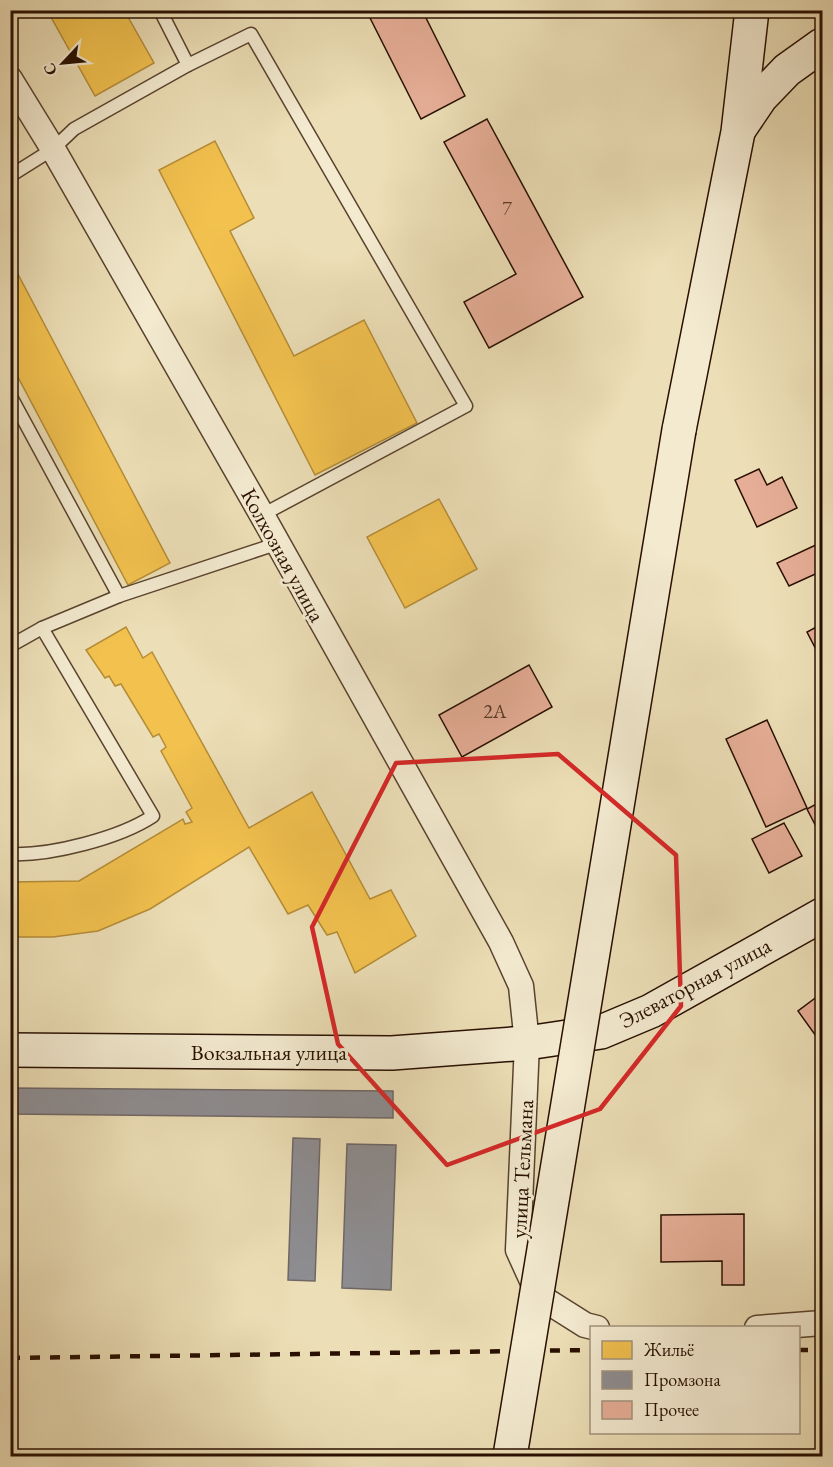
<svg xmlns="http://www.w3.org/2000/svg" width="833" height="1467" font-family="'EB Garamond',serif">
<rect width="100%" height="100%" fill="#ecdeb6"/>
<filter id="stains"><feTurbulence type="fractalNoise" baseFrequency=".00333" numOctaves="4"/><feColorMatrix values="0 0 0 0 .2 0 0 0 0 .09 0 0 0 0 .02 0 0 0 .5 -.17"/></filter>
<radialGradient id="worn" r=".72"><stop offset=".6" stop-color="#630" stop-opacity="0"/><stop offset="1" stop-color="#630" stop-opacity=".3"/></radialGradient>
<g fill="#f2c14e" stroke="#b58c37" stroke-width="1.5">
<path d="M 47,10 L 124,10 L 154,63 L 95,96 Z"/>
<path d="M 215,141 L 254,218 L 230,231 L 294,356 L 364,320 L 417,423 L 315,475 L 159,170 Z"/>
<path d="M 10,259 L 170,563 L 128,585 L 10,362 Z"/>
<path d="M 439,499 L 477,569 L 405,608 L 367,537 Z"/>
<path d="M 126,627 L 143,658 L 152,652 L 249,828 L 312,792 L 370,899 L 391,890 L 416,936 L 355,973 L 337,932 L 327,935 L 308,905 L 288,914 L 249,847 L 150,909 L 98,931 L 53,937 L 10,937 L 10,882 L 79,881 L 183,819 L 185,824 L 192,822 L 186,812 L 192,808 L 161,751 L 166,747 L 159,734 L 153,737 L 121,684 L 115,686 L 109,676 L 105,678 L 86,650 Z"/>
</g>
<g fill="#8d8d92" stroke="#6f6766" stroke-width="1.5">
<path d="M 10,1088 L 393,1091 L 393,1118 L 10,1114 Z"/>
<path d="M 293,1138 L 320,1139 L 315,1281 L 288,1280 Z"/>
<path d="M 347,1144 L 396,1145 L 391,1290 L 342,1288 Z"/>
</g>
<g fill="#e6ae97" stroke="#280f01" stroke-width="1.5">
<path d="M 366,10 L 422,10 L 465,96 L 421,119 Z"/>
<path d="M 487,119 L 583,297 L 489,348 L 464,302 L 516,274 L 444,142 Z"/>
<path d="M 759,469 L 767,485 L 782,477 L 797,508 L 757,527 L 735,480 Z"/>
<path d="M 820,543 L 822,547 L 822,571 L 789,586 L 777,563 Z"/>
<path d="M 822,624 L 822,661 L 807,632 Z"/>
<path d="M 529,665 L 552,707 L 462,757 L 439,715 Z"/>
<path d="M 767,720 L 807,808 L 766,827 L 726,739 Z"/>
<path d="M 822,801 L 822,838 L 807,809 Z"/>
<path d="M 784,823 L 802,856 L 769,873 L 752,839 Z"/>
<path d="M 822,993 L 822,1043 L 821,1043 L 798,1011 Z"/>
<path d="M 744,1214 L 744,1285 L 722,1285 L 722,1261 L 661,1262 L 661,1215 Z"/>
</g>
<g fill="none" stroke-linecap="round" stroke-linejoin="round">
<g stroke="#59432e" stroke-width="15">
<g id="lane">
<path d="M 160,10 L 188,65"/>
<path d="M 10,176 L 53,149 L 74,129 L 188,65 L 251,34 L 466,406 L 262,515"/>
<path d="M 10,395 L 119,596"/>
<path d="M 10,646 L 42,628"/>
<path d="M 10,854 C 50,856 120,838 153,816 L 42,628 L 119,596 L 276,544"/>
</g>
</g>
<g stroke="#59432e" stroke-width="27">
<g id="street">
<path d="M 10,79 L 53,149 L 262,515 L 501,942 L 521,986 L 527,1043 L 518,1250 L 539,1296 L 585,1325 L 597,1328"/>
<path d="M 757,1328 L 822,1323"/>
</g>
</g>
<g stroke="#280f01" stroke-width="36">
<g id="secondary">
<path d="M 740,128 L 761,97 L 787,70 L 822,45"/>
<path d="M 679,430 L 738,132 L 752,10"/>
<path d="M 10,1050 L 392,1053 L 527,1043 L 601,1032 L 651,1011 L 822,915"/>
</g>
</g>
<use href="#lane" stroke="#f3ead0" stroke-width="12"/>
<use href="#street" stroke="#f3ead0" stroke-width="24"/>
<use href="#secondary" stroke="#f3ead0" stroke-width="33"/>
<g stroke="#280f01" stroke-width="4.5" stroke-dasharray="10 10" stroke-linecap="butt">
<path d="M 798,1350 L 822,1350"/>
<path d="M 10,1358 L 592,1350"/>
</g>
<g stroke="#280f01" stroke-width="36" stroke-linecap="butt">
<path id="secondary-bridge" d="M 510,1456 L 679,430"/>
</g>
<use href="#secondary-bridge" stroke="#f3ead0" stroke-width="33"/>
</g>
<path fill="none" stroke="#d62828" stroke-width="4.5" stroke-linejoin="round" d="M 558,754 L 676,855 L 681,1006 L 600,1109 L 447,1165 L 338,1044 L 312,927 L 396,763 Z"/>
<g text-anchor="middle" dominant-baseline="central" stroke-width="6" stroke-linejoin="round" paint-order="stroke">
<g font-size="20" fill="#583726">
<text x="507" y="208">7</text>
<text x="495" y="711">2А</text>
</g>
<g font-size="22" fill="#280f01" stroke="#f3ead0">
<text transform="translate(283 555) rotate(61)">Колхозная улица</text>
<text transform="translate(695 983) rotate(-28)">Элеваторная улица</text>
<text x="269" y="1052">Вокзальная улица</text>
<text transform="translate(522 1169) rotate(-87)">улица Тельмана</text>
</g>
</g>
<rect width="833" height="1467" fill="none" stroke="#ecdeb6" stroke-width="36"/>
<rect x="12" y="12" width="809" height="1443" fill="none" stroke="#280f01" stroke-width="3"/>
<rect x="18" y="18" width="797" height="1431" fill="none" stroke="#280f01" stroke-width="1.5"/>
<rect x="590" y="1326" width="210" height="108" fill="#f3ead0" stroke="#a2927d" stroke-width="1.5"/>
<rect x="602" y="1341" width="30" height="18" fill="#f2c14e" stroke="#a2927d" stroke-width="1.5"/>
<text x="644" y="1356" font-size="18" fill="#280f01">Жильё</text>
<rect x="602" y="1371" width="30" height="18" fill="#8d8d92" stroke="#a2927d" stroke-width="1.5"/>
<text x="644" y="1386" font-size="18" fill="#280f01">Промзона</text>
<rect x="602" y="1401" width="30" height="18" fill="#e6ae97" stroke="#a2927d" stroke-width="1.5"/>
<text x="644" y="1416" font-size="18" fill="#280f01">Прочее</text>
<g transform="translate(63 63) rotate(244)" stroke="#f3ead0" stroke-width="4.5" paint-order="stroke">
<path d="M0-4.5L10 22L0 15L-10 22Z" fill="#280f01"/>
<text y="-9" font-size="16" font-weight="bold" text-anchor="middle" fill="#280f01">С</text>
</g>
<rect width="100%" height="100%" filter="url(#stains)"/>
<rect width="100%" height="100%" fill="url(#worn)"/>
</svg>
